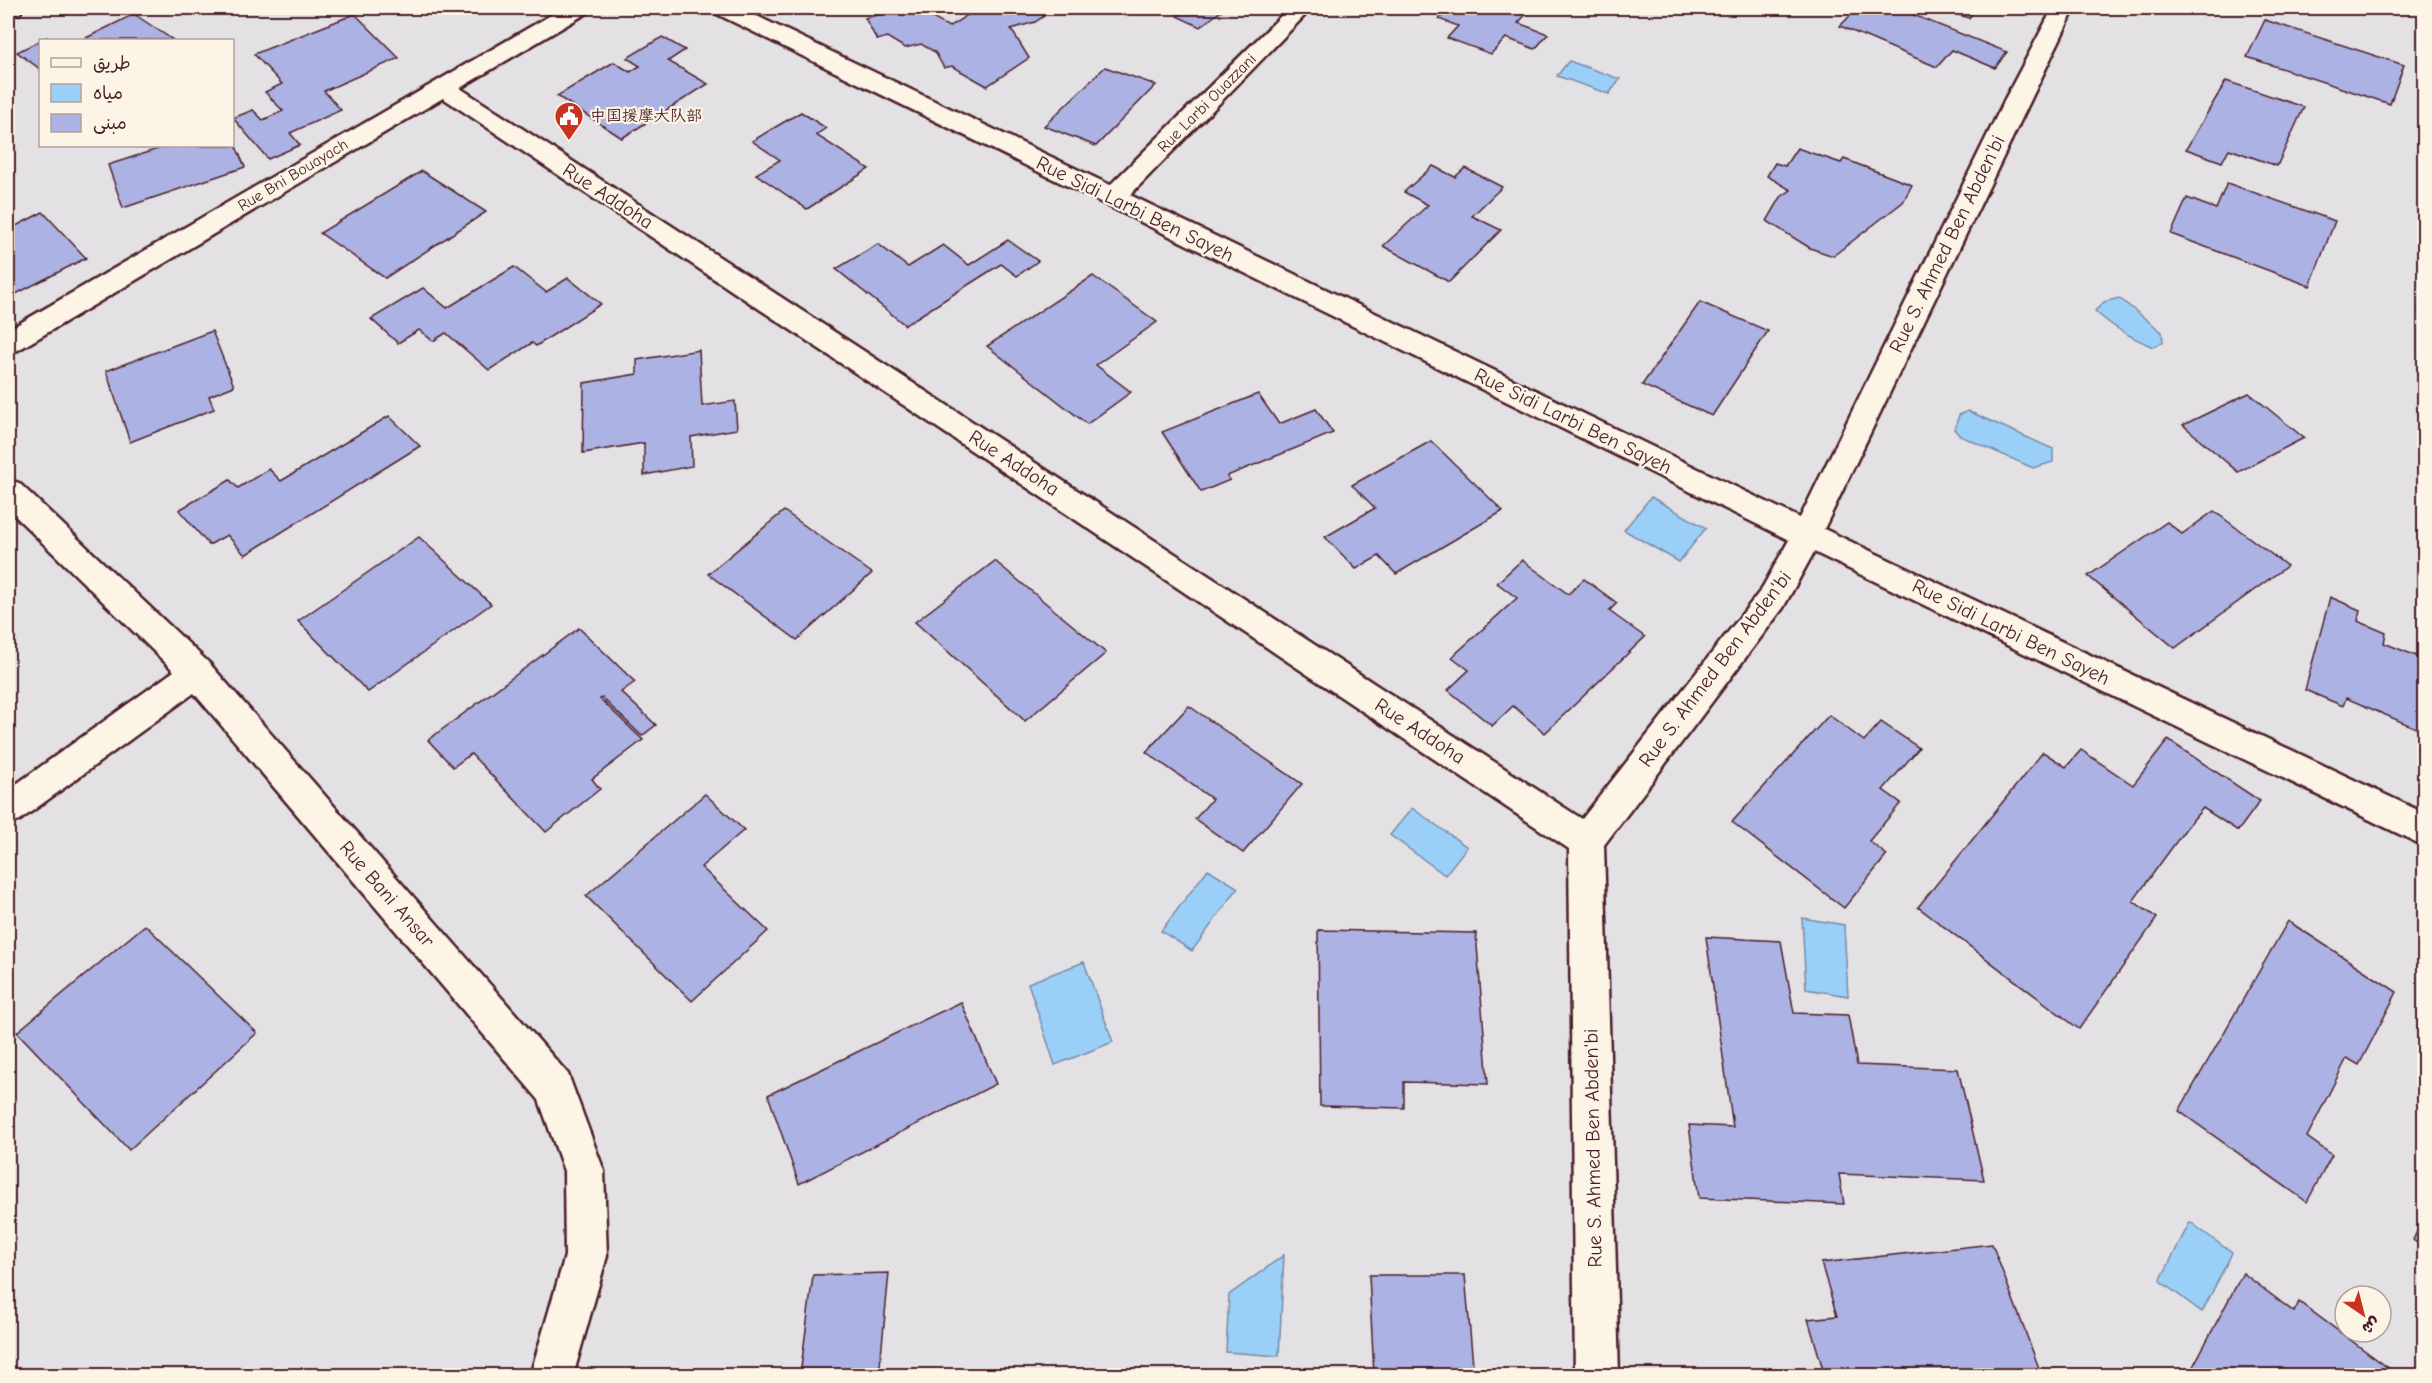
<svg xmlns="http://www.w3.org/2000/svg" width="2432" height="1383" font-family="'Comic Neue','Playpen Sans Arabic','LXGW WenKai TC',sans-serif">
<rect width="100%" height="100%" fill="#e4e1e4"/>
<filter id="ink" filterUnits="userSpaceOnUse"><feTurbulence type="fractalNoise" baseFrequency=".0167" numOctaves="2"/><feDisplacementMap in="SourceGraphic" scale="12" xChannelSelector="R" yChannelSelector="G"/><feConvolveMatrix kernelMatrix="1 2 1 2 8 2 1 2 1" color-interpolation-filters="sRGB"/></filter>
<g filter="url(#ink)">
<g fill="#9ad0f8" stroke="#7a89a6" stroke-width="1.5">
<path d="M 1569,61 L 1620,79 L 1609,94 L 1557,76 Z"/>
<path d="M 2119,298 L 2162,332 L 2163,342 L 2153,347 C 2131,337 2113,328 2095,311 L 2104,302 Z"/>
<path d="M 1968,411 L 2053,449 L 2053,462 L 2033,468 L 1960,436 L 1954,429 L 1959,415 Z"/>
<path d="M 1651,497 L 1706,528 L 1679,562 L 1624,530 Z"/>
<path d="M 1412,808 L 1467,847 L 1445,875 L 1390,835 Z"/>
<path d="M 1208,869 L 1238,888 L 1192,951 L 1161,931 Z"/>
<path d="M 1802,918 L 1844,925 L 1848,996 L 1806,989 Z"/>
<path d="M 1084,962 L 1113,1042 L 1055,1065 L 1028,983 Z"/>
<path d="M 2190,1222 L 2232,1253 L 2202,1312 L 2160,1281 Z"/>
<path d="M 1284,1255 L 1279,1356 L 1226,1352 L 1229,1295 Z"/>
</g>
<g fill="#acb2e3" stroke="#4a1f2b" stroke-width="1.5">
<path d="M 905,8 L 918,8 L 921,12 L 949,27 L 978,8 L 1038,8 L 1044,16 L 1035,22 L 1011,29 L 1029,58 L 987,86 L 952,66 L 944,68 L 935,52 L 921,44 L 905,48 L 887,37 L 877,40 L 865,18 Z"/>
<path d="M 1189,8 L 1225,8 L 1200,27 L 1177,16 Z"/>
<path d="M 1450,8 L 1532,8 L 1518,23 L 1548,34 L 1535,49 L 1506,38 L 1491,54 L 1447,38 L 1458,26 L 1439,19 Z"/>
<path d="M 1858,8 L 1896,8 L 2007,52 L 1995,68 L 1952,50 L 1937,67 L 1840,26 Z"/>
<path d="M 1938,8 L 1975,8 L 1969,18 Z"/>
<path d="M 134,14 L 173,40 L 82,40 Z"/>
<path d="M 355,14 L 399,58 L 324,91 L 341,110 L 290,133 L 300,145 L 268,159 L 233,118 L 253,110 L 263,120 L 283,111 L 265,92 L 282,84 L 254,54 Z"/>
<path d="M 2265,20 L 2404,65 L 2390,104 L 2247,57 Z"/>
<path d="M 47,37 L 52,40 L 40,40 L 40,69 L 17,52 Z"/>
<path d="M 662,37 L 685,50 L 668,61 L 708,84 L 622,138 L 557,96 L 614,62 L 630,72 L 640,66 L 627,58 Z"/>
<path d="M 1105,67 L 1156,85 L 1096,146 L 1044,126 Z"/>
<path d="M 2226,81 L 2304,107 L 2277,166 L 2229,149 L 2222,162 L 2186,149 Z"/>
<path d="M 801,112 L 826,128 L 816,135 L 869,169 L 807,209 L 756,174 L 780,160 L 752,141 Z"/>
<path d="M 232,137 L 245,167 L 123,208 L 108,165 L 167,146 L 232,146 Z"/>
<path d="M 1797,148 L 1841,163 L 1844,159 L 1912,185 L 1903,202 L 1833,256 L 1810,248 L 1767,221 L 1781,197 L 1791,190 L 1767,176 L 1775,163 L 1785,166 Z"/>
<path d="M 1433,166 L 1455,177 L 1465,168 L 1502,187 L 1472,216 L 1501,230 L 1449,282 L 1383,246 L 1428,205 L 1404,192 Z"/>
<path d="M 422,171 L 486,212 L 385,278 L 320,233 Z"/>
<path d="M 2227,183 L 2335,221 L 2310,286 L 2171,234 L 2187,198 L 2216,209 Z"/>
<path d="M 43,212 L 86,258 L 8,298 L 8,230 Z"/>
<path d="M 1008,240 L 1038,261 L 1017,276 L 1001,264 L 905,325 L 836,269 L 878,244 L 908,267 L 943,245 L 969,265 Z"/>
<path d="M 514,267 L 546,292 L 568,278 L 601,304 L 536,346 L 532,343 L 489,370 L 446,333 L 433,341 L 419,330 L 398,343 L 371,319 L 423,288 L 447,308 Z"/>
<path d="M 1093,276 L 1157,322 L 1096,365 L 1131,392 L 1087,424 L 987,346 Z"/>
<path d="M 1700,302 L 1768,331 L 1712,416 L 1642,385 Z"/>
<path d="M 212,331 L 234,386 L 209,396 L 214,409 L 130,442 L 106,371 Z"/>
<path d="M 699,350 L 702,406 L 735,401 L 737,429 L 691,437 L 692,466 L 644,475 L 644,443 L 583,453 L 584,383 L 637,374 L 637,360 Z"/>
<path d="M 2249,393 L 2304,438 L 2238,472 L 2183,425 Z"/>
<path d="M 1258,394 L 1279,424 L 1316,409 L 1333,433 L 1227,476 L 1230,480 L 1201,492 L 1162,432 Z"/>
<path d="M 389,416 L 420,446 L 245,555 L 227,535 L 209,545 L 179,510 L 230,480 L 238,488 L 269,469 L 281,481 Z"/>
<path d="M 1431,441 L 1503,511 L 1396,574 L 1379,556 L 1356,569 L 1325,537 L 1375,508 L 1352,485 Z"/>
<path d="M 784,511 L 872,573 L 797,640 L 708,574 Z"/>
<path d="M 2214,511 L 2287,566 L 2175,648 L 2088,576 L 2167,522 L 2182,534 Z"/>
<path d="M 419,537 L 491,604 L 368,692 L 298,621 Z"/>
<path d="M 1522,560 L 1568,594 L 1584,579 L 1617,603 L 1609,611 L 1645,637 L 1545,733 L 1513,706 L 1492,726 L 1448,690 L 1469,670 L 1452,657 L 1517,598 L 1497,583 Z"/>
<path d="M 995,561 L 1106,653 L 1025,721 L 915,622 Z"/>
<path d="M 2330,597 L 2360,610 L 2358,621 L 2386,633 L 2384,643 L 2424,659 L 2424,697 L 2418,729 L 2346,698 L 2343,706 L 2305,690 Z"/>
<path d="M 579,628 L 635,682 L 621,692 L 656,725 L 642,736 L 602,698 L 600,699 L 643,740 L 592,779 L 600,789 L 546,832 L 471,754 L 453,767 L 428,740 Z"/>
<path d="M 1189,706 L 1302,784 L 1243,853 L 1195,819 L 1212,799 L 1146,752 Z"/>
<path d="M 1829,715 L 1864,741 L 1881,722 L 1919,748 L 1883,790 L 1901,803 L 1869,841 L 1887,855 L 1844,908 L 1732,822 Z"/>
<path d="M 2168,740 L 2260,801 L 2238,831 L 2203,808 L 2187,827 L 2133,901 L 2157,918 L 2079,1029 L 1918,907 L 2043,752 L 2066,767 L 2081,750 L 2133,785 Z"/>
<path d="M 705,794 L 744,830 L 701,867 L 768,931 L 692,1001 L 586,896 Z"/>
<path d="M 2288,921 L 2397,992 L 2359,1065 L 2347,1058 L 2307,1137 L 2332,1155 L 2307,1202 L 2179,1111 Z"/>
<path d="M 145,925 L 257,1033 L 129,1150 L 17,1032 Z"/>
<path d="M 1318,930 L 1476,933 L 1488,1084 L 1404,1082 L 1404,1108 L 1320,1106 Z"/>
<path d="M 1706,937 L 1781,941 L 1794,1013 L 1848,1015 L 1857,1065 L 1958,1069 L 1984,1180 L 1839,1174 L 1844,1204 L 1699,1198 L 1689,1125 L 1733,1127 Z"/>
<path d="M 961,1002 L 996,1084 L 799,1184 L 768,1095 Z"/>
<path d="M 2424,1216 L 2424,1248 L 2413,1240 Z"/>
<path d="M 1992,1244 L 2042,1376 L 1825,1376 L 1808,1319 L 1837,1316 L 1821,1263 Z"/>
<path d="M 889,1273 L 879,1376 L 800,1376 L 813,1275 Z"/>
<path d="M 2243,1273 L 2294,1312 L 2299,1302 L 2391,1370 L 2388,1376 L 2188,1376 Z"/>
<path d="M 1369,1275 L 1465,1275 L 1474,1376 L 1374,1376 Z"/>
</g>
<g fill="none" stroke-linecap="round" stroke-linejoin="round">
<g stroke="#4a1f2b" stroke-width="5">
<g id="street">
<path d="M 8,8 L 23,8 L 20,13 L 8,17 Z"/>
<path d="M 563,8 L 590,8 L 587,13 L 460,88 L 1582,819 L 1761,590 L 1789,540 L 715,13 L 712,8 L 740,8 L 1110,185 L 1289,8 L 1312,8 L 1130,195 L 1800,518 L 2005,99 L 2053,8 L 2075,8 L 1824,529 L 2424,813 L 2424,846 L 1814,552 L 1783,608 L 1604,845 L 1619,1376 L 1575,1376 L 1569,849 L 443,98 L 18,350 L 8,353 L 8,330 Z"/>
<path d="M 8,479 L 19,483 L 209,663 L 568,1074 L 604,1171 L 607,1256 L 573,1376 L 530,1376 L 565,1256 L 564,1171 L 539,1100 L 194,693 L 20,820 L 8,824 L 8,790 L 174,671 L 8,509 Z"/>
</g>
</g>
<use href="#street" fill="#fcf5e5" fill-rule="evenodd"/>
</g>
</g>
<defs>
<g id="civic-pin" transform="scale(1.5)"><path d="M0 17L-7.5 6A9.5 9.5 0 1 1 7.5 6Z" fill="#c8321e" stroke="#fcf5e5"/><path d="M-.6-6.5H3V-4.5H.6V-3L4-1V1h2V6H-6V1h2V-1L-.6-3ZM-1.2 2.5V6h2.4V2.5Z" fill="#fff"/></g>
</defs>
<g fill-rule="evenodd">
<use href="#civic-pin" x="569" y="116"/>
</g>
<g text-anchor="middle" dominant-baseline="central" stroke-width="4.5" stroke-linejoin="round" paint-order="stroke">
<g font-size="16" fill="#4a1f2b" stroke="#fcf5e5">
<text transform="translate(1207 103) rotate(-45)">Rue Larbi Ouazzani</text>
<text transform="translate(293 175) rotate(-31)">Rue Bni Bouayach</text>
</g>
<g font-size="16" fill="#4a1f2b" stroke="#fcf5e5" text-anchor="start">
<text x="590" y="116">中国援摩大队部</text>
</g>
<g font-size="20" fill="#4a1f2b" stroke="#fcf5e5">
<text transform="translate(608 196) rotate(33)">Rue Addoha</text>
<text transform="translate(1135 209) rotate(26)">Rue Sidi Larbi Ben Sayeh</text>
<text transform="translate(1947 244) rotate(-64)">Rue S. Ahmed Ben Abden'bi</text>
<text transform="translate(1573 421) rotate(26)">Rue Sidi Larbi Ben Sayeh</text>
<text transform="translate(1014 463) rotate(33)">Rue Addoha</text>
<text transform="translate(2011 632) rotate(26)">Rue Sidi Larbi Ben Sayeh</text>
<text transform="translate(1715 669) rotate(-53)">Rue S. Ahmed Ben Abden'bi</text>
<text transform="translate(1420 731) rotate(33)">Rue Addoha</text>
<text transform="translate(387 894) rotate(49)">Rue Bani Ansar</text>
<text transform="translate(1593 1148) rotate(-91)">Rue S. Ahmed Ben Abden'bi</text>
</g>
</g>
<rect width="2432" height="1383" fill="none" stroke="#fcf5e5" stroke-width="30"/>
<rect x="15" y="15" width="2402" height="1353" fill="none" stroke="#4a1f2b" stroke-width="2" filter="url(#ink)"/>
<rect x="39" y="39" width="195" height="108" fill="#fcf5e5" stroke="#b59f9b" stroke-width="1.5"/>
<rect x="51" y="58" width="30" height="9" fill="#fcf5e5" stroke="#b59f9b" stroke-width="1.5"/>
<text x="93" y="69" font-size="18" fill="#4a1f2b">طريق</text>
<rect x="51" y="84" width="30" height="18" fill="#9ad0f8" stroke="#b59f9b" stroke-width="1.5"/>
<text x="93" y="99" font-size="18" fill="#4a1f2b">مياه</text>
<rect x="51" y="114" width="30" height="18" fill="#acb2e3" stroke="#b59f9b" stroke-width="1.5"/>
<text x="93" y="129" font-size="18" fill="#4a1f2b">مبنى</text>
<g transform="translate(2363 1314) rotate(145)"><circle r="28" fill="#fcf5e5" stroke="#b59f9b" stroke-width="1.5"/>
<path d="M0-4.5L10 22L0 15L-10 22Z" fill="#c8321e"/>
<text y="-9" font-size="16" font-weight="bold" text-anchor="middle" fill="#4a1f2b">ش</text>
</g>
</svg>
